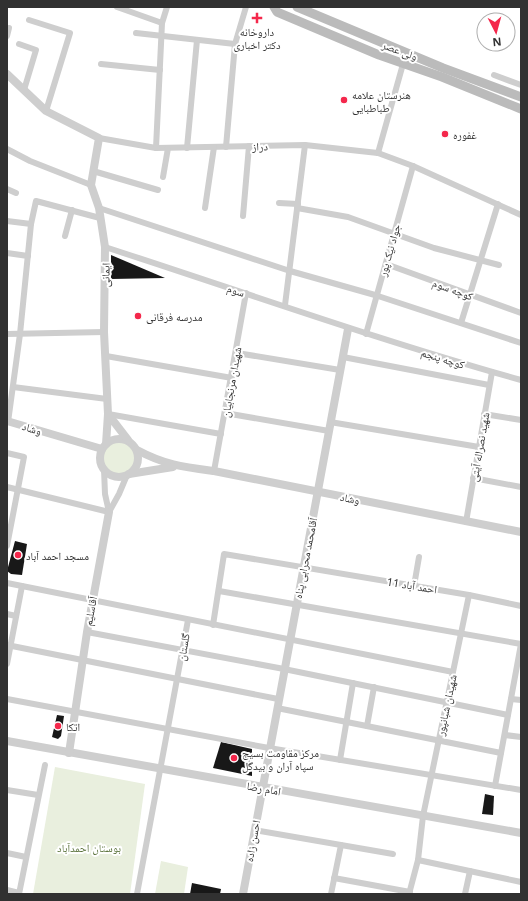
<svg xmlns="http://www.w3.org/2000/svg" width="528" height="901" font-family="'Noto Sans','Noto Naskh Arabic',sans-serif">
<rect width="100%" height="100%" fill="#fff"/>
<g fill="#e9efde">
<path d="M 116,441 L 129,443 C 140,454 134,465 127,475 C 122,473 116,474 111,472 C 96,464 103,445 116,441 Z"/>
<path d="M 55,767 L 145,784 L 130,894 L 33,894 Z"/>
<path d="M 161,861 L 188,867 L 184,894 L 155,894 Z"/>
</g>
<g fill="#181818">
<path d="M 111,255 L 165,278 L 111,279 Z"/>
<path d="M 15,541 L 27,544 L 22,575 L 11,574 L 7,571 Z"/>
<path d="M 57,715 L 64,716 L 61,736 L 58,739 L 52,737 Z"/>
<path d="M 221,742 L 252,749 L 252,776 L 213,768 Z"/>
<path d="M 485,794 L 494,796 L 493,815 L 482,814 Z"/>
<path d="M 192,883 L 221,889 L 220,894 L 190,894 Z"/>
</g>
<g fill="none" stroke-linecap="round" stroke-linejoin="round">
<g stroke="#cecece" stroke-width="6">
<path d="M 117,7 L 162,23"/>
<path d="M 29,20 L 70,33 L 46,111"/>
<path d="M 136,33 L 235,44"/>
<path d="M 7,36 L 9,28"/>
<path d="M 19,44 L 36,50 L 24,90"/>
<path d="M 101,64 L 160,70"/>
<path d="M 494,75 L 521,85"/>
<path d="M 99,138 L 156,148 L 305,145 L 378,153 L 413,166 L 521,215"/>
<path d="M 226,147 L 235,44 L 246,7"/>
<path d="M 156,148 L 162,23 L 167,7"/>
<path d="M 187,148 L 197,40"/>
<path d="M 7,149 L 30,161 L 91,185"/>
<path d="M 378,153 L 403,64"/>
<path d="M 93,171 L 158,190"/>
<path d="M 163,177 L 168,148"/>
<path d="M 7,189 L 16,193"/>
<path d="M 279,203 L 298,204"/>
<path d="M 99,208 L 290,271 L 375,295 L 521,343"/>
<path d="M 205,208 L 214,147"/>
<path d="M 297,208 L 348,217 L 434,248 L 499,265"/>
<path d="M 243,216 L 249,146"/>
<path d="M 7,221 L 31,224"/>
<path d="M 65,236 L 72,210"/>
<path d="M 105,247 C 244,292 381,341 521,380"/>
<path d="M 7,253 L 28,256"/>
<path d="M 386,264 L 521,313"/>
<path d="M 285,305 L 305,145"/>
<path d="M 461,323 L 498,204"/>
<path d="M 7,334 L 104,332"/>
<path d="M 366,334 L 413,166"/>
<path d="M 237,353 L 340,370"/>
<path d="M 106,356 L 232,378"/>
<path d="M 343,357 L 489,385"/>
<path d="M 13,387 L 107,399"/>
<path d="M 225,413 L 329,431"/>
<path d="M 108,414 L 221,434"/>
<path d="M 484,414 L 521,420"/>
<path d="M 8,422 L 20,334 L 31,224 L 36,201 L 100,218"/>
<path d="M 330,422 L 479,447"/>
<path d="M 7,453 L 24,457 L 7,546"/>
<path d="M 104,469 L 105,494 L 109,512"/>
<path d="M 214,471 L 246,293"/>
<path d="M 473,478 L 521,487"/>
<path d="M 7,487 L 109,512"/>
<path d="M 109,512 L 119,494 L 127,475"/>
<path d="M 466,522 L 492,372"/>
<path d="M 7,583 L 453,672"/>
<path d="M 414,586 L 419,557"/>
<path d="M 219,591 L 521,644"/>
<path d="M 7,614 L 16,616"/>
<path d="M 213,625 L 224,554 L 469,595 L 521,606"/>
<path d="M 87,632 L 284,669 L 508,715"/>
<path d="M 7,645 L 278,699"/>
<path d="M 7,664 L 22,586"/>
<path d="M 7,699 L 269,748 L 521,790"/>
<path d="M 511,699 L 521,700"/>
<path d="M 277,708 L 501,753"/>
<path d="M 367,726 L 374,687"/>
<path d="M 505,735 L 521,737"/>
<path d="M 340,760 L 353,683"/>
<path d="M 495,786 L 521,644"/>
<path d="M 7,790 L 38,795"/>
<path d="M 254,830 L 393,854"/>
<path d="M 7,853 L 26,857"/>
<path d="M 418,860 L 521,882"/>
<path d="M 334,878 L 410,892"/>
<path d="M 7,890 L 19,893"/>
<path d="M 19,894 L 45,765"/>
<path d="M 137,894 L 188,620"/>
<path d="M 331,894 L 341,845"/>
<path d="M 409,894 L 418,860 L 423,816 L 469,595"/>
<path d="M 465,894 L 470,871"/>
</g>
<g stroke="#cecece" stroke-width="8">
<path d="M 7,74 L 46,111 L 99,138 L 91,185 L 99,208 L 105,247 L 104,332 L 108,414"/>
<path d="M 7,421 L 102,449"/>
<circle cx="119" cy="458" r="19"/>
<path d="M 106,444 L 108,414 L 128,440"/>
<path d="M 137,450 C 165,465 183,467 214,471 L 521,532"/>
<path d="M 129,474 L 173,467"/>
<path d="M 7,741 L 521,833"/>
<path d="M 69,753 L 87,632 L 109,512"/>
<path d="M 243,894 L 348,329"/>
</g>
<g stroke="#bbb" stroke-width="9">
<path d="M 274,7 L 277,12 L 379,55 L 442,77 L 521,109"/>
<path d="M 297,7 L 443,68 L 521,97"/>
</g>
</g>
<g fill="#f4274b" stroke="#fff" stroke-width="1.5">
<path d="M255 12h4v4h4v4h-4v4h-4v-4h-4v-4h4z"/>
<circle cx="344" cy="100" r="4"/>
<circle cx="445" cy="134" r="4"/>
<circle cx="138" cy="316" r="4"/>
<circle cx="18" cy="555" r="4"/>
<circle cx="58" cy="726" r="4"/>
<circle cx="234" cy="758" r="4"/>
</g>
<g text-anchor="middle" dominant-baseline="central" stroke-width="4" stroke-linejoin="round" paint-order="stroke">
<g font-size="11" fill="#313131" stroke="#fff" text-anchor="start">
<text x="257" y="31" text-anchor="middle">داروخانه<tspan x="257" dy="13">دکتر اخباری</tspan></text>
<text x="352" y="94">هنرستان علامه<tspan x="352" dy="13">طباطبایی</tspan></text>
<text x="453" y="134">غفوره</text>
<text x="146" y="316">مدرسه فرقانی</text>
<text x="26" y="555">مسجد احمد آباد</text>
<text x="66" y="726">اتکا</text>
<text x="242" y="752">مرکز مقاومت بسیج<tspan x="242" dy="13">سپاه آران و بیدگل</tspan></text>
</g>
<g font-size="11" fill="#313131" stroke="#fff">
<text transform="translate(400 50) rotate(20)">ولی عصر</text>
<text transform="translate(260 146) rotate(-2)">دراز</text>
<text transform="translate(389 250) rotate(-74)">جواد نیک پور</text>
<text transform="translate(105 275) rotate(-89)">ایمانی</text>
<text transform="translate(453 289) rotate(20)">کوچه سوم</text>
<text transform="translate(236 290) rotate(18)">سوم</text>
<text transform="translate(443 358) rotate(17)">کوچه پنجم</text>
<text transform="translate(231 382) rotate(-80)">شهیدان مرنجابیان</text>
<text transform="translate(32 428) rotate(16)">وشاد</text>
<text transform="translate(479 447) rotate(-80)">شهید نصراله آیتی</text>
<text transform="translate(350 498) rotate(11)">وشاد</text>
<text transform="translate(305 558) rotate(-79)">آقامحمد محرابی پناه</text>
<text transform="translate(412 585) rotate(9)">احمد آباد 11</text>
<text transform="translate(90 611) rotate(-80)">آقاسلیم</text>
<text transform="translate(183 647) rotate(-80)">گلستان</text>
<text transform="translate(446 705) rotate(-78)">شهیدان شبانپور</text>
<text transform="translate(264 788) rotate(10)">امام رضا</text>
<text transform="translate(252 841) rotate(-80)">احسن زاده</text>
</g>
<g font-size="11" fill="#59713a" stroke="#fff">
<text x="89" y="847">بوستان احمدآباد</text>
</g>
</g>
<rect width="528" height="901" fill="none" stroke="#313131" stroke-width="16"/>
<g transform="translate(496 32) rotate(174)"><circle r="19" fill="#ffffff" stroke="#adadad"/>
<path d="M0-3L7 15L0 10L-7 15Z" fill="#f4274b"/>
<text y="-6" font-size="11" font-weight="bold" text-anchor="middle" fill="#313131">N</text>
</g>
</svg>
